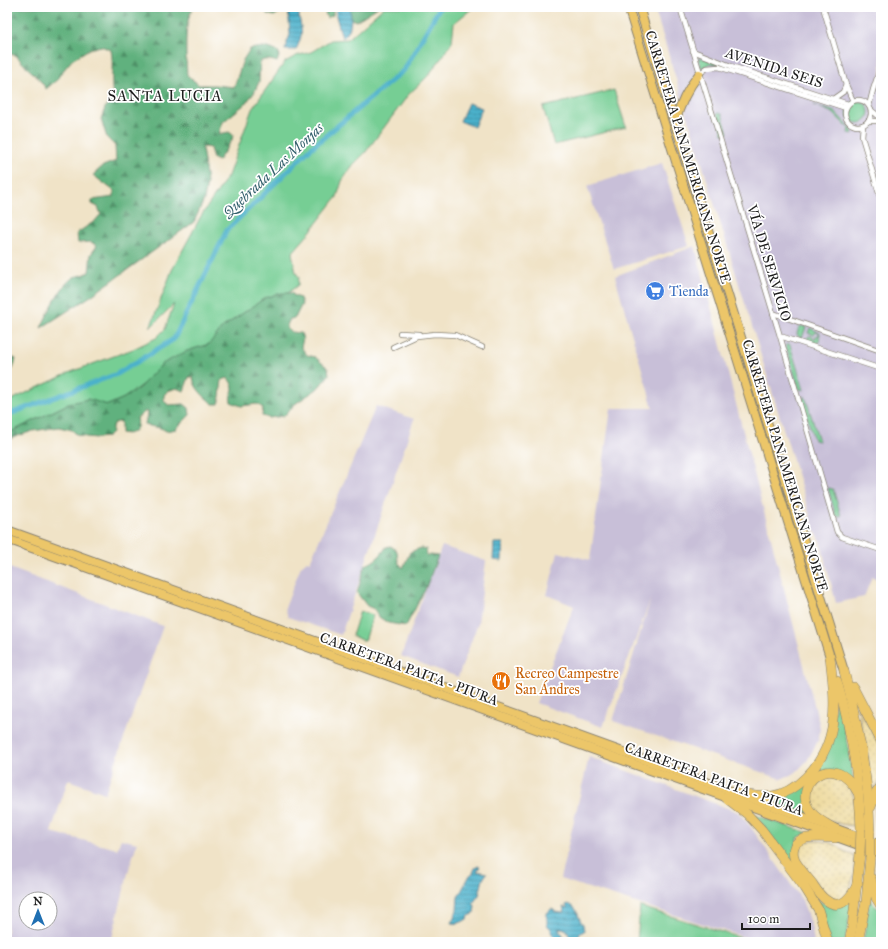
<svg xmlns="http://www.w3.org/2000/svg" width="888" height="949" font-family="'IM FELL Great Primer',serif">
<defs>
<pattern id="forest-firs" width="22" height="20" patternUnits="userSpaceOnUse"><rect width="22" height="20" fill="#60b17e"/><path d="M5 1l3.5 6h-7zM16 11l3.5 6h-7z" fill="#4e8f66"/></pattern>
<pattern id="sand-dots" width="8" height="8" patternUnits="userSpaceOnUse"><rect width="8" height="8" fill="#eeda9e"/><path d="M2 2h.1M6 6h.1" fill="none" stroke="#ccba88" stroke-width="1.8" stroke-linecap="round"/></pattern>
<pattern id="water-rules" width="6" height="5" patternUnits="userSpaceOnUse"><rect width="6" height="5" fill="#4cb1cb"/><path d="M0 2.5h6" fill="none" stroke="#3e8fa4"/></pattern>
</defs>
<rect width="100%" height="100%" fill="#fff"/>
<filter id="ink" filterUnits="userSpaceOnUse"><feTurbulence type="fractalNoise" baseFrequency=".025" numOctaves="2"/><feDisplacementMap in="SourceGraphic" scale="8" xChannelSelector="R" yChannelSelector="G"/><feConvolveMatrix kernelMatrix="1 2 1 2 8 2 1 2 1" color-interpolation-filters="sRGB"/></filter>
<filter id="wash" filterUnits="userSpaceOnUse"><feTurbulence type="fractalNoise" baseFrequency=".012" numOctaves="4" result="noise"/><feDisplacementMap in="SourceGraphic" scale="16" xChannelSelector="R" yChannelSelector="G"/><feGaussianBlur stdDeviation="0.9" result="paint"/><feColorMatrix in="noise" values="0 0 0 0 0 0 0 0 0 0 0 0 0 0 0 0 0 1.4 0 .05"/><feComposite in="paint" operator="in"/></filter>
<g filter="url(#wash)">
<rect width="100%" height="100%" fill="#f0e3c7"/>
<g fill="#c8bfd8" fill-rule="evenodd">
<path d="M 654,7 L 881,7 L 881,581 L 872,577 L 864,597 L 836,603 L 819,537 L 815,532 Z"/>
<path d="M 662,163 L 689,246 L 614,269 L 587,186 Z"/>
<path d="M 695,246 L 820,727 L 819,739 L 807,761 L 795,773 L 781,779 L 613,721 L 651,598 L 603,727 L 536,703 L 574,606 L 547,595 L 558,552 L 590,560 L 611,408 L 653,408 L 615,276 Z"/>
<path d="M 376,406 L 414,419 L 341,635 L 288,617 L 285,608 L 301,566 L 307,561 L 310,562 Z"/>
<path d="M 442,546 L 486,561 L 478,623 L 458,677 L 401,656 Z"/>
<path d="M 7,567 L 163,626 L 105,793 L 68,780 L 51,832 L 117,849 L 121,839 L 137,843 L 129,869 L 111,942 L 7,942 ZM 26,899 L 50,899 L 50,923 L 26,923 Z"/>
<path d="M 589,757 L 738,812 L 750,826 L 802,900 L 812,929 L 814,942 L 760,942 L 560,879 Z"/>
</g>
<g fill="#76ce94" stroke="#497558">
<path d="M 384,7 L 474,7 L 454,23 L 452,42 L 443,56 L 427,77 L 409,94 L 365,153 L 353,165 L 342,181 L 337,197 L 306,237 L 292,253 L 296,273 L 299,277 L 298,285 L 288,293 L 278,294 L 265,298 L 223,327 L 210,344 L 187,351 L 124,398 L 108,405 L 98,403 L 70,403 L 7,434 L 7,402 L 71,372 L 133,349 L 156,338 L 165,329 L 174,304 L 150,328 L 172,270 L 201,216 L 228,176 L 252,109 L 285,62 L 296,56 L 311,52 L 331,40 L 348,39 Z"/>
<path d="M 700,58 L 703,58 L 721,64 L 709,64 L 701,68 L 699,59 Z"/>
<path d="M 614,90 L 626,127 L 554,145 L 543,107 Z"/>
<circle cx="858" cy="112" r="11"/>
<path d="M 814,105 L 834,111 L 852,130 L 853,134 L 848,133 L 849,129 L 833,113 Z"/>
<path d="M 717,113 L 722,114 L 728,133 L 723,134 Z"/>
<path d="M 802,326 L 806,327 L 802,338 L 799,337 L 797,334 L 799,327 Z"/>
<path d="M 810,328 L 820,333 L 819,341 L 817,343 L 806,340 L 809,336 L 813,337 L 813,339 L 815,340 L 816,336 L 818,336 L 819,333 L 816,332 L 814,335 L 808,333 Z"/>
<path d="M 788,344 L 790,345 L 804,390 L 799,389 L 786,346 Z"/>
<path d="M 805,396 L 819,441 L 814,440 L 802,400 Z"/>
<path d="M 828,488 L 833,489 L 841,516 L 836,516 Z"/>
<path d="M 360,611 L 373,615 L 365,641 L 352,636 Z"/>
<path d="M 837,699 L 844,725 L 854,783 L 813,774 L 820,764 Z"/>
<path d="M 808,780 L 811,816 L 765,799 Z"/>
<path d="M 755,815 L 808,833 L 797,838 L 797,870 Z"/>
<path d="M 802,876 L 819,901 L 830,907 L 853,897 L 845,942 L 830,942 Z"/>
<path d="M 870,896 L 874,905 L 881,911 L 881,939 L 879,942 L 863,942 Z"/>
<path d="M 640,907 L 641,907 L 754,942 L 637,942 Z"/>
</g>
<g fill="url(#forest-firs)" stroke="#3e664d">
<path d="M 7,7 L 194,7 C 183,19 186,58 187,75 L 199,85 L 215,85 L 234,87 L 243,60 L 250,49 C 262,47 270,46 280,54 L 277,62 C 271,60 265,58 260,62 L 259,82 L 254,93 L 245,104 L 223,122 L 219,134 L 229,132 L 233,135 L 232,140 L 218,161 L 213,159 L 210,148 L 205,147 L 202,148 L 207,182 L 204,200 L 194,222 L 91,296 L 41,328 C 47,315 62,283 74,277 C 79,275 83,276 89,272 L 91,254 L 97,246 L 91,242 L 78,243 L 77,233 L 95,221 L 101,214 L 98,207 L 92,204 L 92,200 L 114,197 L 114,191 L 93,175 L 103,166 L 116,161 L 115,146 L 107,138 L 101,119 L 105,108 L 113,96 C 110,81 114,65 111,50 L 101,46 L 89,49 L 72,60 L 62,72 L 59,78 L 46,89 C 38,75 25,68 16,55 L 7,54 Z"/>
<path d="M 264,7 L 281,7 L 279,13 L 274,16 L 267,14 Z"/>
<path d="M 323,7 L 333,7 L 333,15 L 327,18 Z"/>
<path d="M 350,7 L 378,7 L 356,21 L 351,19 Z"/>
<path d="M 281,293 L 292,293 L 293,295 L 300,298 L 302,304 L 295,318 L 290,319 L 287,325 L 287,329 L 292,332 L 301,333 L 303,339 L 301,347 L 307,355 L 315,357 L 328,368 L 329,375 L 317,389 L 295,404 L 284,416 L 269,418 L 262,416 L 263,408 L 257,404 L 241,406 L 231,402 C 228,390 239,393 228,378 L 222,380 L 219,404 L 213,404 C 204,397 194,388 193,377 L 189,377 L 184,391 L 176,388 L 168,391 L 164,395 L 164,400 L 168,405 L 184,404 L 189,408 L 190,415 L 176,429 L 166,431 C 160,426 152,428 145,424 L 147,414 L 146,411 L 137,418 C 140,430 132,436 121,433 L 121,421 L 115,423 L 112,427 L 112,433 L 108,437 L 97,438 L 86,437 L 77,435 L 72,430 L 59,427 L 33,431 L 12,438 L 7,443 L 7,434 L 70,403 L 88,399 L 108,405 L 124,398 L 140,387 L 162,364 L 187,351 L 209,344 L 223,327 L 265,298 Z"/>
<path d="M 7,355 L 16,359 L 13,369 L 7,372 Z"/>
<path d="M 391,546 L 397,551 L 398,562 L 403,568 L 410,552 L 421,548 L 426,549 L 427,557 L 430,555 L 438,556 L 425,590 L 406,626 L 388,623 L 379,617 L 374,609 L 367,606 L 357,593 L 365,565 C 374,562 381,556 386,547 Z"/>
</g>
<g fill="url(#sand-dots)" stroke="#857b5d">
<path d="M 857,706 L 881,748 L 881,781 L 872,789 L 866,746 Z"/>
<path d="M 835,775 C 839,778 847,782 850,787 C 856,796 855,816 854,826 C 842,824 827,823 818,814 C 814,811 811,805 809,801 C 812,779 813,778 835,775 Z"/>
<path d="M 881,789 L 881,840 L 876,839 L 875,802 Z"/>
<path d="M 812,840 L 828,842 L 840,847 L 843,851 L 854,855 C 856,865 854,877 851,885 C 839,914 823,893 812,878 C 808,871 799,863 799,855 C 798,846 805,843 812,840 Z"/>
<path d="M 875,860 L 881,862 L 881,904 L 874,883 Z"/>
</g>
<g fill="url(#water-rules)" stroke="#346674">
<path d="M 288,7 L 299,7 C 298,14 300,20 301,27 C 303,34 299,43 296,50 L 285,50 L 285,49 L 287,46 L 287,42 L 290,35 Z"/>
<path d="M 336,7 L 350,7 C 351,18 353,31 342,38 L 336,16 Z"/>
<path d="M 468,103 L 482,108 L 474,127 L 460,121 Z"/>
<path d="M 494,543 L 503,543 L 502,561 L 493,560 Z"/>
<path d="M 478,866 L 480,867 L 477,871 L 487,873 L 483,879 L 479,895 L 473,903 L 475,906 L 474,913 L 469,916 L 467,919 C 464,921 457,925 453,923 L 452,923 L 457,910 L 458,897 L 470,875 L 473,873 L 475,868 Z"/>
<path d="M 568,904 C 579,907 577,918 583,924 L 584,931 L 580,933 L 577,939 L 575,938 L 573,941 L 572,938 L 574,937 L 572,936 L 570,938 L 567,930 L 562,928 L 558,929 L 561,933 L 563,934 L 562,937 L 565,938 L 565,942 L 556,942 L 551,929 L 547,925 L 547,913 L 551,909 L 554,910 L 555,912 L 564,913 L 565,911 L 563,907 L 567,908 L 566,905 Z"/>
</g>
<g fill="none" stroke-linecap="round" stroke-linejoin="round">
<path stroke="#4cb1cb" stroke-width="5" d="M 7,415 L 117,374 L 174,339 L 227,230 L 310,149 L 404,70 L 440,7"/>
</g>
</g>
<g filter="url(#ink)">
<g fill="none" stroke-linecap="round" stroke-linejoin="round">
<g stroke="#868072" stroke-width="6">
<g id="minor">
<path d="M 680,7 L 780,336 L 837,532 L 842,537 L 881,550"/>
<path d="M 823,7 L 846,85 L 853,101"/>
<path d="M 693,51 L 731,66 L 848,104"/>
<path d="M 699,74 L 707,68 L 719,67 L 846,108"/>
<path d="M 833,99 L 843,92 L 846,85"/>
<circle cx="858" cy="113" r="13"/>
<path d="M 869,106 L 873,90 L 881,66"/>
<path d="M 871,110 L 881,118"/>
<path d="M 868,121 L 881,121"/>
<path d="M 863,125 L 862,137 L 881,200"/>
<path d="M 773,313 L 881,351"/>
<path d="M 400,333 L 419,334"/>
<path d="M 780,336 L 881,369"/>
<path d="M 393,347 L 417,336 L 435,334 L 455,335 L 482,347"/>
</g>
</g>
<g stroke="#868072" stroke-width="10">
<g id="trunk">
<path d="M 628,7 L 830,657"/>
<path d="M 639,7 L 844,671"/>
<path d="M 675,123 C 680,104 688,88 699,74"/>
<path d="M 7,530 L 881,845"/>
<path d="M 7,539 L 881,853"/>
</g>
</g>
<g stroke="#868072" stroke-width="10">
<g id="motorway">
<path d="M 844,671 C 858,724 869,777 870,832"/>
<path d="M 837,681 C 851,729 859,779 861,829"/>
<path d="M 853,687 L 881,741"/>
<path d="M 730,792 C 744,794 759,798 772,796 C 786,794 797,786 806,777 C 841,742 835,701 830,657"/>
<path d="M 726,798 L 747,814 L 762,830 L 805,888 L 818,909 L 828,942"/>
<path d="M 871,807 L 876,793 L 881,786"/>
<path d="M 835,829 C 827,824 818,820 812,813 C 788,787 833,746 858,793"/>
<path d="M 836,838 C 820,837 785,832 795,861 C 800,869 806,876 812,883 C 816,889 820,896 826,900 C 841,912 852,896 858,883"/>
<path d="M 871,878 L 876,898 L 881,906"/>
<path d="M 849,942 L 852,928 L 860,854"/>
<path d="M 858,942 L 866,902 L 870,857"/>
</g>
</g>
<use href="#minor" stroke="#fff" stroke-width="4.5"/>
<use href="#trunk" stroke="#ecc669" stroke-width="8"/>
<use href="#motorway" stroke="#ecc669" stroke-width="9"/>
<g stroke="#868072" stroke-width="10" stroke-linecap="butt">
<g id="motorway-bridge">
<path d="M 860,854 L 861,829"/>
<path d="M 870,857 L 870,832"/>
</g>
</g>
<use href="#motorway-bridge" stroke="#ecc669" stroke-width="9"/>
</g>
</g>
<defs>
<g id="supermarket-disc" transform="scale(1)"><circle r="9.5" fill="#3f7fe0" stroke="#fff"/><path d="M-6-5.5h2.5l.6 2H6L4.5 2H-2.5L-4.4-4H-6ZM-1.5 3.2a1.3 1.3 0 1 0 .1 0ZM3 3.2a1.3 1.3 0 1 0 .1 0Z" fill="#fff"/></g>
<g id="restaurant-disc" transform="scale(1)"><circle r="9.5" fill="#e8710a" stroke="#fff"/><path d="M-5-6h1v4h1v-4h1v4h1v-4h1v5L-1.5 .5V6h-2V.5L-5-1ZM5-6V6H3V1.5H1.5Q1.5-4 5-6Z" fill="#fff"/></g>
</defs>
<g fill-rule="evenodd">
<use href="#supermarket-disc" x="655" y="291"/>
<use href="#restaurant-disc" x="501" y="681"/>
</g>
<g text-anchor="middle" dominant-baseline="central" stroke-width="3.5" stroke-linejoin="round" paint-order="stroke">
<g font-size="14" fill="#1c1c1c" stroke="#fff">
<text transform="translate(774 68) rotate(18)">AVENIDA SEIS</text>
<text transform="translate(688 157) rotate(73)">CARRETERA PANAMERICANA NORTE</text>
<text transform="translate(769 263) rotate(73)">VÍA DE SERVICIO</text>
<text transform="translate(785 466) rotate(73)">CARRETERA PANAMERICANA NORTE</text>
<text transform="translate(409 669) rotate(20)">CARRETERA PAITA - PIURA</text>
<text transform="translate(714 779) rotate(20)">CARRETERA PAITA - PIURA</text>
</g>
<g font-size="14" fill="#366cbe" stroke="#fff" text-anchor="start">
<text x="669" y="291">Tienda</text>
</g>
<g font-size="14" fill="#c56008" stroke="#fff" text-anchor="start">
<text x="515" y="673">Recreo Campestre<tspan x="515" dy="16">San Ándres</tspan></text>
</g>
<g font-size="15" letter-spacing="1" fill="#1c1c1c" stroke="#fff">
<text x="165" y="96">SANTA LUCIA</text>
</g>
<g font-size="15" font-style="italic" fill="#325f6b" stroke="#fff">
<text transform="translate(273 170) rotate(-43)">Quebrada Las Monjas</text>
</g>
</g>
<rect width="888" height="949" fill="none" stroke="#fff" stroke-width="24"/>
<g transform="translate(38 911)"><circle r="19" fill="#ffffff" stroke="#a4a4a4"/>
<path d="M0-3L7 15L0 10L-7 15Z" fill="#1f6fb2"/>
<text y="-6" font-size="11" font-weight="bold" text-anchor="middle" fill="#1c1c1c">N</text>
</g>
<path d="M742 923v6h68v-6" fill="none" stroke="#1c1c1c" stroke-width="2"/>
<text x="748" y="923" font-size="12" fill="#1c1c1c" stroke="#ffffff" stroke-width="3" paint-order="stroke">100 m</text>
</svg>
